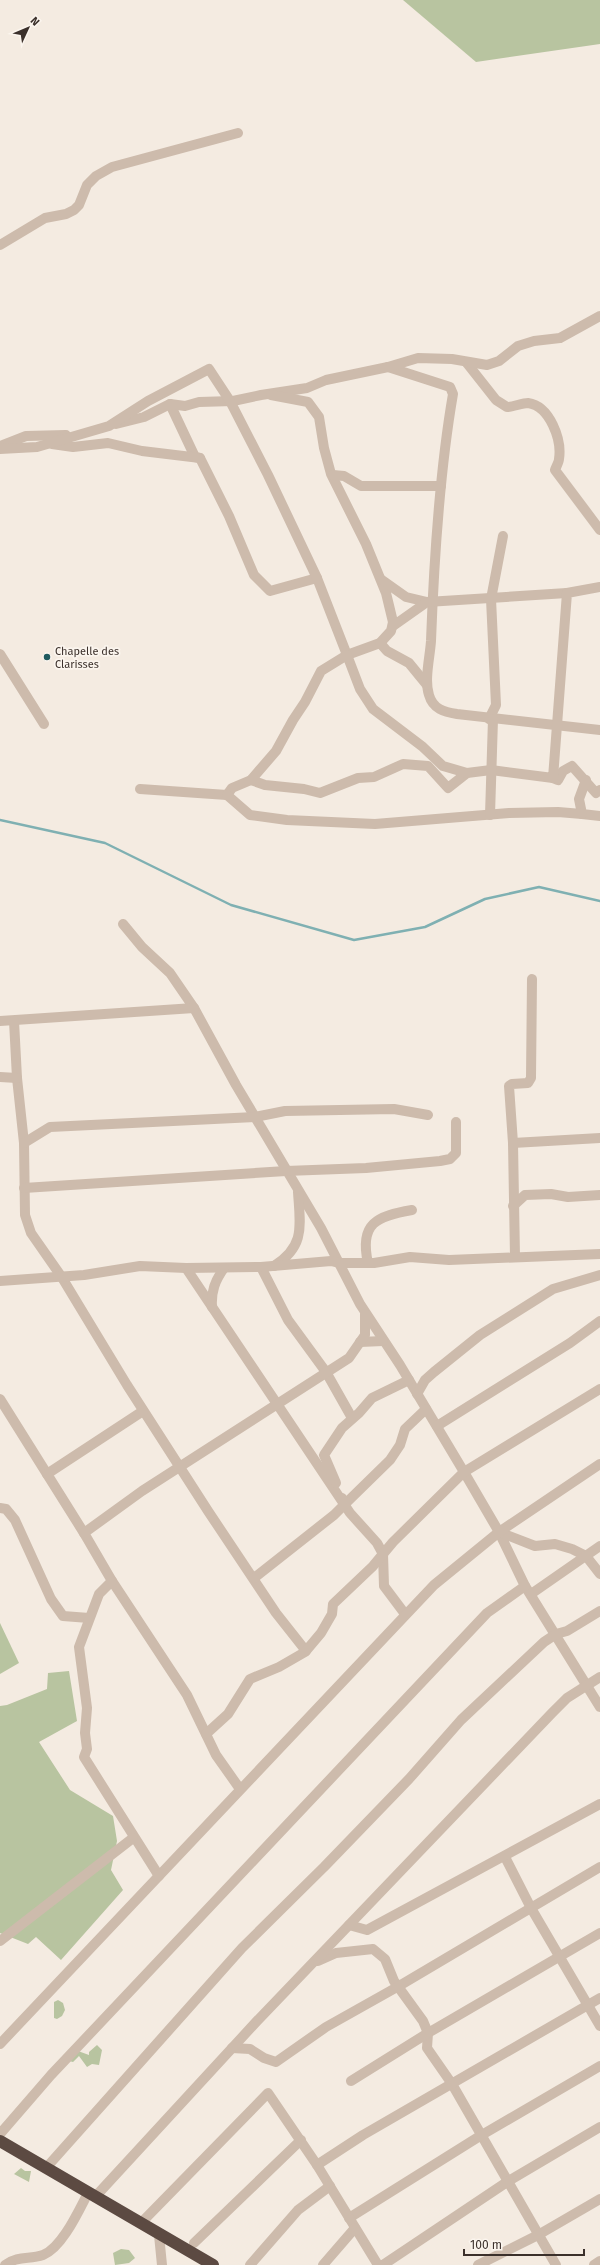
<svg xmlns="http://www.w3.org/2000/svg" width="600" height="2265" font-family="'Fira Sans',sans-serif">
<rect width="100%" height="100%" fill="#f4ebe1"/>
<g fill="#b8c4a0">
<path d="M 403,0 L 600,0 L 600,44 L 476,62 Z"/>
<path d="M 0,1623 L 19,1663 L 0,1674 Z"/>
<path d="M 69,1671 L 77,1721 L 39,1742 L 70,1790 L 113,1816 L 117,1841 L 111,1870 L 123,1890 L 61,1960 L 36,1937 L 28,1944 L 0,1933 L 0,1706 L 7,1705 L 47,1689 L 48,1673 Z"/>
<path d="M 58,2000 L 63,2003 L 65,2010 L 62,2016 L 57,2019 L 54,2018 L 54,2002 Z"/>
<path d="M 97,2045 L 102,2050 L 99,2065 L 92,2064 L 87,2067 L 79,2056 L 73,2062 L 65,2060 L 78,2051 L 89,2055 L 89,2052 Z"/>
<path d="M 21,2168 L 25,2171 L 31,2171 L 29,2182 L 14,2174 Z"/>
<path d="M 121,2249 L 129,2250 L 135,2258 L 129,2263 L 115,2265 L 113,2253 Z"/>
</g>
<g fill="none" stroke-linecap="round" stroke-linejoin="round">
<path stroke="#7fb0b2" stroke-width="2.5" d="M 0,820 L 105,843 L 231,905 L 354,940 L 425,927 L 485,899 L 539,887 L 600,901"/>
<g stroke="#cdbbac" stroke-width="10">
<path d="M 0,245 L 45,218 L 66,214 L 74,210 L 79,205 L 87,185 L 96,176 L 112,167 L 238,133"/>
<path d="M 466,362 L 496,400 L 507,407 C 513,407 522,403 528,403 C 550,406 562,440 559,459 C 559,462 556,467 555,470 L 600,530"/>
<path d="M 388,367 L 450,387 L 453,394 C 439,475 434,559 431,641 C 430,657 424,680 429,695 C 433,709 444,712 457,714 L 600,730"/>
<path d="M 170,404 L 195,457 L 200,458 L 229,516 L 254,575 L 270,591 L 317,578"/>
<path d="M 116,424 L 144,417 L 170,404 L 185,406 L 199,402 L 233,401 L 261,395 L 307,388 L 326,380 L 388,367 L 418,358 L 452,359 L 487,365 L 499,361 L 518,346 L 534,341 L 560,338 L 600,316"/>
<path d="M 52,444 L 73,447 L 108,443 L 142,451 L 200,458"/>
<path d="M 0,446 L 26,436 L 66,435"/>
<path d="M 0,449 L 37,447 L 109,426 L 148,401 L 209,369 L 230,401 L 268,475 L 317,578 L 347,655 L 380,643 L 391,631 L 393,622 L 386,593 L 366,544 L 331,474 L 324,448 L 319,417 L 308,402 L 271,395"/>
<path d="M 333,475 L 344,476 L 361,486 L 441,486"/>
<path d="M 382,580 L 406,597 L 427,602 L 567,593"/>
<path d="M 393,626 L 427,602"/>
<path d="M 380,643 L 387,651 L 409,663 L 427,685"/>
<path d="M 0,654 L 44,724"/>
<path d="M 489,719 L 496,705 L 491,599 L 503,536"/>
<path d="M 553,778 L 558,780 L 563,771 L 572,766 L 596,793 L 600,790"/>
<path d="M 251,780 L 265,785 L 304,789 L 320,793 L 358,778 L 374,777 L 403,764 L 428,766 L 448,788 L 467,773 L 491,770 L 553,778 L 567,593 L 600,587"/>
<path d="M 586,780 L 579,799 L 582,814 L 600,816"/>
<path d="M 140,789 L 227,795 L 232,788 L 251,780 L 276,751 L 293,720 L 305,702 L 321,671 L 347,655 L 360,689 L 373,709 L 423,747 L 443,766 L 467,773"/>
<path d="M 227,795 L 250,815 L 287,820 L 375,824 L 509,813 L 558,812 L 582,814"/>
<path d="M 490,815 L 493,719"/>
<path d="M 123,924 L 142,947 L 170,973 L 194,1008 L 236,1085 L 321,1228 L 360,1304 L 400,1365 L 464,1472 L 499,1532 L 525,1586 L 600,1707"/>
<path d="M 0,1021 L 194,1008"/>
<path d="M 14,1021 L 17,1078 L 24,1143 L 25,1215 L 31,1233 L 61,1276 L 127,1385 L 208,1511 L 276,1613 L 306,1651"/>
<path d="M 0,1077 L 17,1078"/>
<path d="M 24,1143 L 50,1127 L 255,1117 L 285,1111 L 394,1109 L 428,1115"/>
<path d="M 513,1143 L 600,1138"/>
<path d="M 24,1188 L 286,1171 L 366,1168 L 440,1161 L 450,1159 L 456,1153 L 456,1122"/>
<path d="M 513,1206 L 525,1195 L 551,1194 L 568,1197 L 600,1195"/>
<path d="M 515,1257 L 513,1143 L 509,1086 L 512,1084 L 528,1083 L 531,1078 L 532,979"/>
<path d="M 368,1263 C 359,1223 377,1216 412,1210"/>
<path d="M 274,1266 C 306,1246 300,1225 298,1192"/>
<path d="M 261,1267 L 288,1320 L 326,1372 L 352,1418"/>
<path d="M 186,1268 L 350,1513 L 377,1543 L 383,1554 L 384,1586 L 405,1614"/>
<path d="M 0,1281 L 84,1275 L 140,1266 L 186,1268 L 261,1267 L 331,1261 L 339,1263 L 374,1263 L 410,1257 L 449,1260 L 600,1254"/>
<path d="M 212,1307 C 211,1291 215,1281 224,1268"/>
<path d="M 360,1342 L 383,1341"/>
<path d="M 417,1394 L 425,1380 L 434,1372 L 480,1335 L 553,1289 L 600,1275"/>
<path d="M 0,1399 L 47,1474"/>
<path d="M 437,1426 L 570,1343 L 600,1321"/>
<path d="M 336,1483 L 324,1455 L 342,1428 L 359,1413 L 372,1398 L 409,1380"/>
<path d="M 345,1504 L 390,1460 L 400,1445 L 405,1429 L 426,1409"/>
<path d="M 0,1508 L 6,1509 L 15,1520 L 51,1599 L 63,1616 L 89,1618"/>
<path d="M 499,1532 L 535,1546 L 555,1544 L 572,1549 L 586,1556 L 600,1574"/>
<path d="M 84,1533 L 47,1474 L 143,1411"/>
<path d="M 254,1578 L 334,1515 L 345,1504 L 342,1498"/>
<path d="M 112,1581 L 187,1695 L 216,1755 L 240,1789"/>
<path d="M 531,1594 L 600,1546"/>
<path d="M 206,1734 L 228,1714 L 250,1679 L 279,1667 L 305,1652 L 321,1633 L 332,1614 L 333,1604 L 373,1566 L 393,1542 L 464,1472 L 600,1389"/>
<path d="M 505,1857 L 531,1908 L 600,2026"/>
<path d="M 159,1876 L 84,1757 L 87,1749 L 85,1733 L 87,1708 L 79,1647 L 99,1594 L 112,1581 L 84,1533 L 142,1491 L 349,1358 L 365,1335 L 365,1314"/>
<path d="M 349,1925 L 367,1930 L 600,1804"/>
<path d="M 0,1941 L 133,1838"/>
<path d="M 318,1961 L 336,1953 L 373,1949 L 385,1959 L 394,1981 L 423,2021 L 428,2033 L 427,2048 L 452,2084 L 556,2265"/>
<path d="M 0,2044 L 434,1585 L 499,1532 L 600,1464"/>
<path d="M 232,2048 L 250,2049 L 264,2058 L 276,2062 L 326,2027 L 399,1986 L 600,1867"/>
<path d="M 351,2081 L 428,2033 L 600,1933"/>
<path d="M 0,2134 L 51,2075 L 487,1613 L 525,1586"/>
<path d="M 317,2165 L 363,2135 L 600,1998"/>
<path d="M 46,2168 L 242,1948 L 324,1867 L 409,1779 L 461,1720 L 544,1642 L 556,1634 L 567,1631 L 600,1611"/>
<path d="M 95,2197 L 257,2021 L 552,1713 L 567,1698 L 600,1677"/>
<path d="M 349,2218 L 480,2136 L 600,2066"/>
<path d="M 141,2223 L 268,2093 L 317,2165 L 378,2265"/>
<path d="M 159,2235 L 162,2265"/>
<path d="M 194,2243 L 301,2140"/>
<path d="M 5,2265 C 19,2255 29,2260 43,2255 C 62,2248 79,2210 88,2193"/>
<path d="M 250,2265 L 298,2210 L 330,2186"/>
<path d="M 323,2265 L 355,2228"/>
<path d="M 383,2265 L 507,2182 L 600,2127"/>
<path d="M 478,2265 L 538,2235 L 600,2199"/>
<path d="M 594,2265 L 600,2261"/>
</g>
<path stroke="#5c4a42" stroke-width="12" d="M 0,2141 L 213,2265"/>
</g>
<circle fill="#1f5a5e" stroke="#fbf5ee" stroke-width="1.5" cx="47" cy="657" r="4"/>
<g text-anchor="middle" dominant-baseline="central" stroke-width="3.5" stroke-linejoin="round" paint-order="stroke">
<g font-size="11" fill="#3b302b" stroke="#fbf5ee" text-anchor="start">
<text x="55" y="651">Chapelle des<tspan x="55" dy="13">Clarisses</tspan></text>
</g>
</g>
<g transform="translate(28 28) rotate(46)" stroke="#fbf5ee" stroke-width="3" paint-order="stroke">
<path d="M0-3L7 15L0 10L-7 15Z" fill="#3b302b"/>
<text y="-6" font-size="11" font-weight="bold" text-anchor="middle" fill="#3b302b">N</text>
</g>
<path d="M464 2249v6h120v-6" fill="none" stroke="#3b302b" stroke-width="2"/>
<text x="470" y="2249" font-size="12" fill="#3b302b" stroke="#fbf5ee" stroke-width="3" paint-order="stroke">100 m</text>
</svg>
